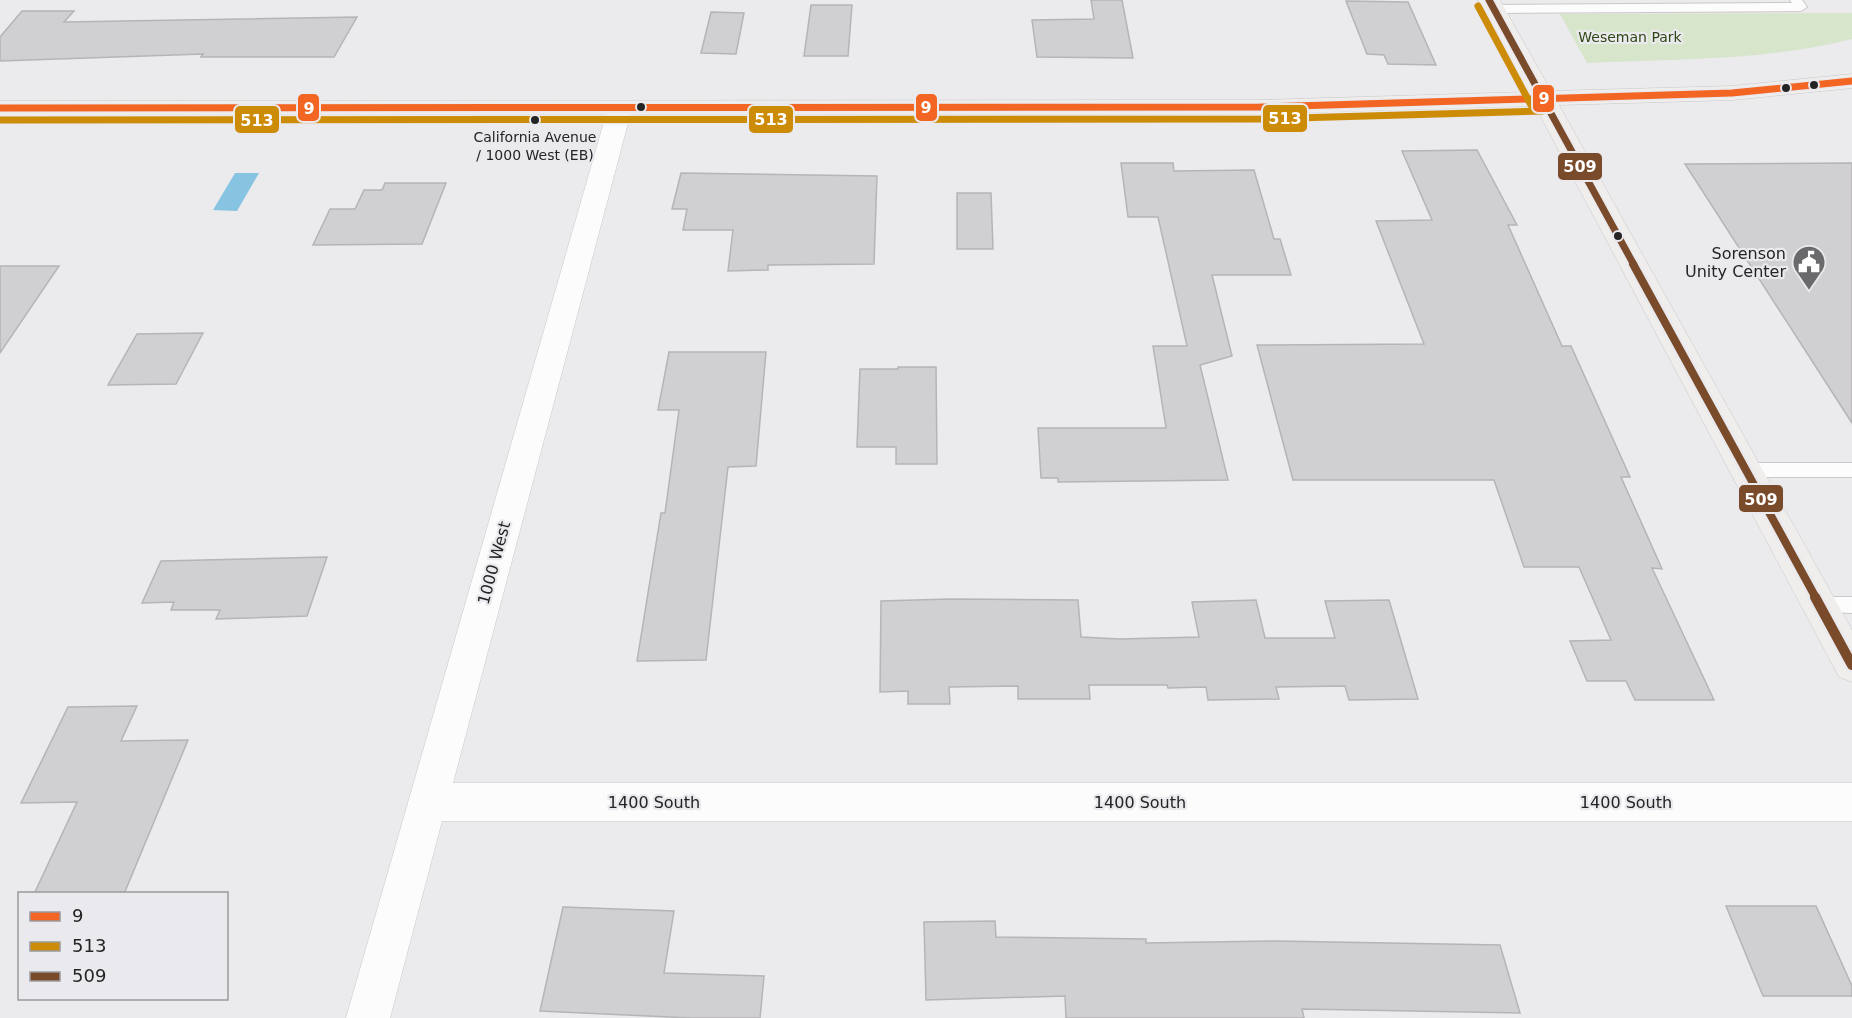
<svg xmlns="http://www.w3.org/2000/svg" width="1852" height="1018" font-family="'DejaVu Sans',sans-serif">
<rect width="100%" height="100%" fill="#ebeaec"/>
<path fill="#d7e5cb" d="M 1852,13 L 1852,39 C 1766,61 1676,59 1587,63 L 1560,14 Z"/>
<path fill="#86c4e2" d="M 235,173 L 259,173 L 237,211 L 213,210 Z"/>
<g fill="#d0cfd1" stroke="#b5b4b6" stroke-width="1.5">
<path d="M 1091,0 L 1122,0 L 1133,58 L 1037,57 L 1032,20 L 1094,19 Z"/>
<path d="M 1346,1 L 1408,2 L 1436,65 L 1388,64 L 1384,55 L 1367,54 Z"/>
<path d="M 811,5 L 852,5 L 848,56 L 804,56 Z"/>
<path d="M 22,11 L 74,11 L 64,22 L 357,17 L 334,57 L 201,57 L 203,54 L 0,61 L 0,37 Z"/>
<path d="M 711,12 L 744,13 L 736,54 L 701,53 Z"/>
<path d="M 1477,150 L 1517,225 L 1508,225 L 1562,346 L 1571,346 L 1630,477 L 1621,477 L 1662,569 L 1652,568 L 1714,700 L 1635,700 L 1626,681 L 1587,681 L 1570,641 L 1611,640 L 1579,567 L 1524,567 L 1494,480 L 1293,480 L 1257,345 L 1424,344 L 1376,221 L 1432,220 L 1402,151 Z"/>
<path d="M 1121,163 L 1173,163 L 1174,171 L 1254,170 L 1274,239 L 1280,239 L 1291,275 L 1212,275 L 1232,356 L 1200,365 L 1228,480 L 1058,482 L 1058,478 L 1041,478 L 1038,428 L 1166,428 L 1153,346 L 1187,346 L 1158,217 L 1128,217 Z"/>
<path d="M 1852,163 L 1852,423 L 1685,164 Z"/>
<path d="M 681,173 L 877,176 L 874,264 L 768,265 L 768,270 L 728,271 L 733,230 L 683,230 L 687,209 L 672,209 Z"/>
<path d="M 385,183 L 446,183 L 422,244 L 313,245 L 330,209 L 355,209 L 364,190 L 382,190 Z"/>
<path d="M 957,193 L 991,193 L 993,249 L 957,249 Z"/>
<path d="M 0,266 L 59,266 L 0,353 Z"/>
<path d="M 203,333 L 176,384 L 108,385 L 137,334 Z"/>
<path d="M 669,352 L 766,352 L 756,466 L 728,467 L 706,660 L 637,661 L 661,513 L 665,513 L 679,410 L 658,410 Z"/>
<path d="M 898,367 L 936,367 L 937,464 L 896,464 L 896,447 L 857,447 L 860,369 L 898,369 Z"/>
<path d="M 327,557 L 307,616 L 216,619 L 220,610 L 171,610 L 174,602 L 142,603 L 161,561 Z"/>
<path d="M 950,599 L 1078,600 L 1081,637 L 1119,639 L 1199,637 L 1192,602 L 1256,600 L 1265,638 L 1335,638 L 1325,601 L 1389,600 L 1418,699 L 1349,700 L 1345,686 L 1276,687 L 1279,699 L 1208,700 L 1206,687 L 1168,688 L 1167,685 L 1089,685 L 1090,699 L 1018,699 L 1018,686 L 949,687 L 950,704 L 908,704 L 908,691 L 880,692 L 881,601 Z"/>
<path d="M 137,706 L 121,741 L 188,740 L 124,894 L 34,894 L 77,802 L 21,803 L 68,707 Z"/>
<path d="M 1726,906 L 1816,906 L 1852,986 L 1852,996 L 1763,996 Z"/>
<path d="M 563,907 L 674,911 L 664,973 L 764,976 L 760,1018 L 691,1018 L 540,1011 Z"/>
<path d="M 995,921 L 996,937 L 1146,939 L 1146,943 L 1276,941 L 1500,945 L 1520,1013 L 1302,1009 L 1304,1018 L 1066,1018 L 1065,996 L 926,1000 L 924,922 Z"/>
</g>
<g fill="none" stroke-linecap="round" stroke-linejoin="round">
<g stroke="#c9c8ca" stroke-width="2">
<g id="service">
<path d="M 1790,0 L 1802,0 L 1807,7 L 1801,11 L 1494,13 L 1488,9 L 1494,5 L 1792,3 Z"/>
<path d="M 1747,463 L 1852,463 L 1852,477 L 1747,477 L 1741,475 L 1738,470 L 1741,465 Z"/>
<path d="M 1819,597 L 1852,597 L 1852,613 L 1812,611 L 1809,605 L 1812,599 Z"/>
</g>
</g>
<g stroke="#c9c8ca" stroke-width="1">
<path id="minor" d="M 620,101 L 629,103 L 632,108 L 453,783 L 1852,783 L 1852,821 L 442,821 L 390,1018 L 346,1018 L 608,108 L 611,103 Z"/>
</g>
<g stroke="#c9c8ca" stroke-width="1">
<path id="secondary" d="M 1478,0 L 1500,0 L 1551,91 L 1732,86 L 1852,74 L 1852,88 L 1732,100 L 1559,105 L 1852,630 L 1852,682 L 1839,677 L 1535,106 L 1260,114 L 0,115 L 0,101 L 1260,100 L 1527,92 Z"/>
</g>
<use href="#service" fill="#fcfcfc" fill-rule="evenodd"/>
<use href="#minor" fill="#fcfcfc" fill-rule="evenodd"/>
<use href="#secondary" fill="#efeeec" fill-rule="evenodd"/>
<g stroke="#eae9ed" stroke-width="10">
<path id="bus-1" d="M 0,108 L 1260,107 L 1732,93 L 1852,81"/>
</g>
<g stroke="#eae9ed" stroke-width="10">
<g id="bus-2">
<path d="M 1478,6 L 1531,105"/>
<path d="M 0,120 L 1260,119 L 1542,111"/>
</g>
</g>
<g stroke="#eae9ed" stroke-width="10">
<path id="bus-3-far2" d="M 1489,0 L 1634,265"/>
</g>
<g stroke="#eae9ed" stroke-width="13">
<path id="bus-3-far1" d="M 1633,264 L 1816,598"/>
</g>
<g stroke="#eae9ed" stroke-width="15">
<path id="bus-3" d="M 1815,597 L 1852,665"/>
</g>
<use href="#bus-1" stroke="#f26522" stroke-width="7"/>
<use href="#bus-2" stroke="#cd8c07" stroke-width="7"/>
<use href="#bus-3-far2" stroke="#7a4b2a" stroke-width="7"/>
<use href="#bus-3-far1" stroke="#7a4b2a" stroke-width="8"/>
<use href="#bus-3" stroke="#7a4b2a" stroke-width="10"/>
</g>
<defs>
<g id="civic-pin" transform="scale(1.725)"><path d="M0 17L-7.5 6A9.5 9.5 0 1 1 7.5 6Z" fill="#6a696b" stroke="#eae9ed"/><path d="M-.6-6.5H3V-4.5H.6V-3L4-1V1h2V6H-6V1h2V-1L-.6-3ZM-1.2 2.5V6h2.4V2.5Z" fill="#fff"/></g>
</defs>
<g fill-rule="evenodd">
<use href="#civic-pin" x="1809" y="262"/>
</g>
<g fill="#242425" stroke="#eae9ed" stroke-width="2">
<circle cx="1814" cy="85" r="5"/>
<circle cx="1786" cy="88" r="5"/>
<circle cx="641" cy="107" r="5"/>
<circle cx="535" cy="120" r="5"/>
<circle cx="1618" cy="236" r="5"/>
</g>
<g text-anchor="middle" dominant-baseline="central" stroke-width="4.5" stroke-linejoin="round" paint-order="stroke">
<g font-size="14" fill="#2f4714" stroke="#eae9ed">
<text x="1630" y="37">Weseman Park</text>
</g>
<g font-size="14" fill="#242425" stroke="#eae9ed">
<text x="535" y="137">California Avenue<tspan x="535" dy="18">/ 1000 West (EB)</tspan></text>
</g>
<g font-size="16" fill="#242425" stroke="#eae9ed" text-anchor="end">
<text x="1786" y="253">Sorenson<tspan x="1786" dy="18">Unity Center</tspan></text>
</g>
<g font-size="16" fill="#242425" stroke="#eae9ed">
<text transform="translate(494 563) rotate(-75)">1000 West</text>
<text x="654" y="802">1400 South</text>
<text x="1140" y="802">1400 South</text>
<text x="1626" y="802">1400 South</text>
</g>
</g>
<g stroke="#eae9ed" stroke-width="2">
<rect x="1532" y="84" width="23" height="29" rx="6" fill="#f26522"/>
<rect x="915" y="93" width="23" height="29" rx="6" fill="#f26522"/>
<rect x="297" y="93" width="23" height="29" rx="6" fill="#f26522"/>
<rect x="1262" y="104" width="46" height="29" rx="6" fill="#cd8c07"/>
<rect x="748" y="105" width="46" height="29" rx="6" fill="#cd8c07"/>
<rect x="234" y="105" width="46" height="29" rx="6" fill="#cd8c07"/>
<rect x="1557" y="152" width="46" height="29" rx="6" fill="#7a4b2a"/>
<rect x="1738" y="484" width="46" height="29" rx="6" fill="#7a4b2a"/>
</g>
<g font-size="16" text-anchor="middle" font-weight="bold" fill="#fff">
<text x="1544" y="104">9</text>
<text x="926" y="113">9</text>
<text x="309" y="114">9</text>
<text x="1285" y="124">513</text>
<text x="771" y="125">513</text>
<text x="257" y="126">513</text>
<text x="1580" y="172">509</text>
<text x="1761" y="505">509</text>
</g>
<rect x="18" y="892" width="210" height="108" fill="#eae9ed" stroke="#9b9a9d" stroke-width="1.5"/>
<rect x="30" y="912" width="30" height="9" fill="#f26522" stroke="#9b9a9d" stroke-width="1.5"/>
<text x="72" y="922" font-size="18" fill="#242425">9</text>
<rect x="30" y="942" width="30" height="9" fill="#cd8c07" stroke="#9b9a9d" stroke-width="1.5"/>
<text x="72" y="952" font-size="18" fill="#242425">513</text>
<rect x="30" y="972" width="30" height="9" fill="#7a4b2a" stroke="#9b9a9d" stroke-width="1.5"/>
<text x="72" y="982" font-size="18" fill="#242425">509</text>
</svg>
